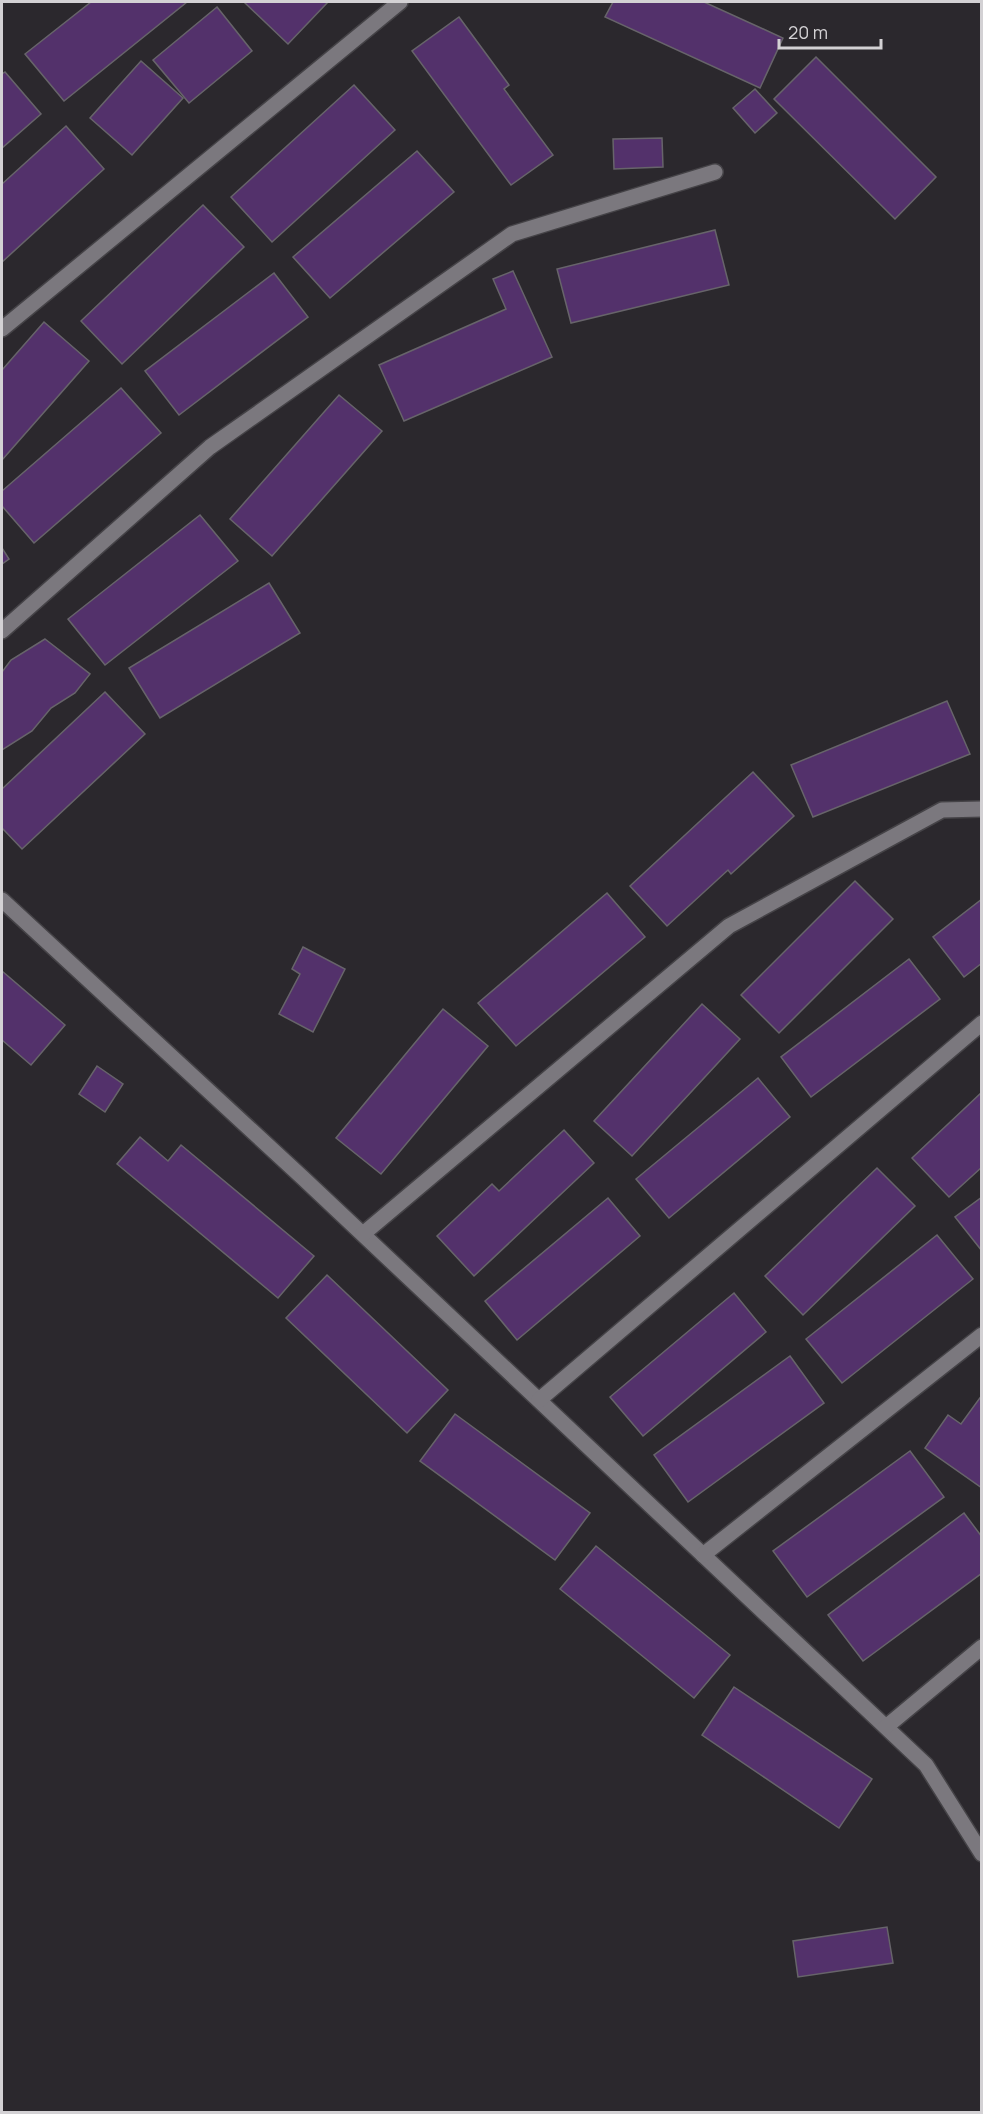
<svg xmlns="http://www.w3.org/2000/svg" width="983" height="2114" font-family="Manrope,sans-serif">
<rect width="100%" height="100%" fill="#2b282d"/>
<g fill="#53316b" stroke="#67646a" stroke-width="1.5">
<path d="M 91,2 L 187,2 L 64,101 L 25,54 Z"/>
<path d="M 246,2 L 328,2 L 288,44 L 245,3 Z"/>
<path d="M 613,2 L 704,2 L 783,38 L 760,88 L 605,17 Z"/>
<path d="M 217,7 L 252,51 L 189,103 L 153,60 Z"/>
<path d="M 459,17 L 509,85 L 504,89 L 553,155 L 511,185 L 412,51 Z"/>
<path d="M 816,57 L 936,177 L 895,219 L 774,99 Z"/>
<path d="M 141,61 L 183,98 L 132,155 L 90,118 Z"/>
<path d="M 5,72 L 41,114 L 2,148 L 2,74 Z"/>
<path d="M 354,85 L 395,130 L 272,242 L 231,197 Z"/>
<path d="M 755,89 L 777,113 L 755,133 L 733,108 Z"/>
<path d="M 66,126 L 104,169 L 2,262 L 2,184 Z"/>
<path d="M 662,138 L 663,167 L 614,169 L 613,139 Z"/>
<path d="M 417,151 L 454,192 L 330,298 L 293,257 Z"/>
<path d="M 203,205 L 244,247 L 122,364 L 81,321 Z"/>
<path d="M 715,230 L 729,285 L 571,323 L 557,269 Z"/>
<path d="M 513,271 L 552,357 L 404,421 L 379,365 L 506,309 L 493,279 Z"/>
<path d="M 274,273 L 308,317 L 179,415 L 145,371 Z"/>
<path d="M 44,322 L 89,361 L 2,460 L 2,370 Z"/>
<path d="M 121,388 L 161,433 L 34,543 L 2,506 L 2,491 Z"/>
<path d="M 339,395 L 382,431 L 272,556 L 230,519 Z"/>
<path d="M 200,515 L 238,561 L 105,665 L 68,619 Z"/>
<path d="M 2,548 L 9,559 L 2,564 Z"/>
<path d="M 269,583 L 300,633 L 160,718 L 129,668 Z"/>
<path d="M 45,639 L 90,674 L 75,693 L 51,708 L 32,731 L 2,750 L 2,672 L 11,660 Z"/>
<path d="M 105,692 L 145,734 L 22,849 L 2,828 L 2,789 Z"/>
<path d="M 947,701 L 970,754 L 813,817 L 791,765 Z"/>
<path d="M 753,772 L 794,816 L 731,874 L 728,870 L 667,926 L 630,886 Z"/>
<path d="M 855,881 L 893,919 L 779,1033 L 741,995 Z"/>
<path d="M 607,893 L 645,937 L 516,1046 L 478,1003 Z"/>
<path d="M 982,899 L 982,963 L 964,977 L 933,937 Z"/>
<path d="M 303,947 L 345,969 L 313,1032 L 279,1014 L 300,974 L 292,969 Z"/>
<path d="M 909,959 L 940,999 L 811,1097 L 781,1057 Z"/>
<path d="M 2,971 L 65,1025 L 31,1065 L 2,1040 Z"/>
<path d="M 702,1004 L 740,1039 L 632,1156 L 594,1121 Z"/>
<path d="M 443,1009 L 488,1046 L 381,1174 L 336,1138 Z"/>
<path d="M 97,1066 L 123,1084 L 105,1112 L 79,1094 Z"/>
<path d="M 758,1078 L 790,1117 L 669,1218 L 636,1179 Z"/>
<path d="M 982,1092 L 982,1167 L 949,1197 L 912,1158 Z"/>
<path d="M 564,1130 L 594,1163 L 474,1276 L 437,1236 L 492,1184 L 499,1191 Z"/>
<path d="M 140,1137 L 168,1161 L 181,1145 L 314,1256 L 278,1298 L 117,1164 Z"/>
<path d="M 877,1168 L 915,1206 L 803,1315 L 765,1276 Z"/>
<path d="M 982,1197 L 982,1251 L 955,1217 Z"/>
<path d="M 608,1198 L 640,1236 L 517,1340 L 485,1301 Z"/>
<path d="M 937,1235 L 973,1279 L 842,1383 L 806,1339 Z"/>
<path d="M 327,1275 L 448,1390 L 407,1433 L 286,1318 Z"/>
<path d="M 734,1293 L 766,1332 L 643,1436 L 610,1397 Z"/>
<path d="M 790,1356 L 824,1403 L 688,1502 L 654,1455 Z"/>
<path d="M 982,1395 L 982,1488 L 925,1448 L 948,1415 L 961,1424 Z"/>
<path d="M 455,1414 L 590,1513 L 555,1560 L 420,1461 Z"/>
<path d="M 910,1451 L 944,1497 L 807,1597 L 773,1551 Z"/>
<path d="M 964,1513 L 982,1537 L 982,1573 L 863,1661 L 828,1615 Z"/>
<path d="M 596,1546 L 730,1655 L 694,1698 L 560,1589 Z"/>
<path d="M 734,1687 L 872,1779 L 839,1828 L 702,1735 Z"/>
<path d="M 887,1927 L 893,1963 L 798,1977 L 793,1941 Z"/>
</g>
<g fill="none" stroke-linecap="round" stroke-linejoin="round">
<g stroke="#454347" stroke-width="18">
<g id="minor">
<path d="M 2,329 L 400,2"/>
<path d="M 2,631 L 210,447 L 512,234 L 715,172"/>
<path d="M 2,900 L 303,1178 L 926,1765 L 982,1854"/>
<path d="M 363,1234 L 729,926 L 942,810 L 982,809"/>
<path d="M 539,1400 L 982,1023"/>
<path d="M 703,1555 L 982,1335"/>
<path d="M 886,1727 L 982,1647"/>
</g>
</g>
<use href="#minor" stroke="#7b787e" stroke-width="15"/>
</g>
<rect width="983" height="2114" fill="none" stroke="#d3d1d4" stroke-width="6"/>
<path d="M779 39v9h102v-9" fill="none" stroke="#d3d1d4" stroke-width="3"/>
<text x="788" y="39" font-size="18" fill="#d3d1d4" stroke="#2b282d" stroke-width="4.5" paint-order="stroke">20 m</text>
</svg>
